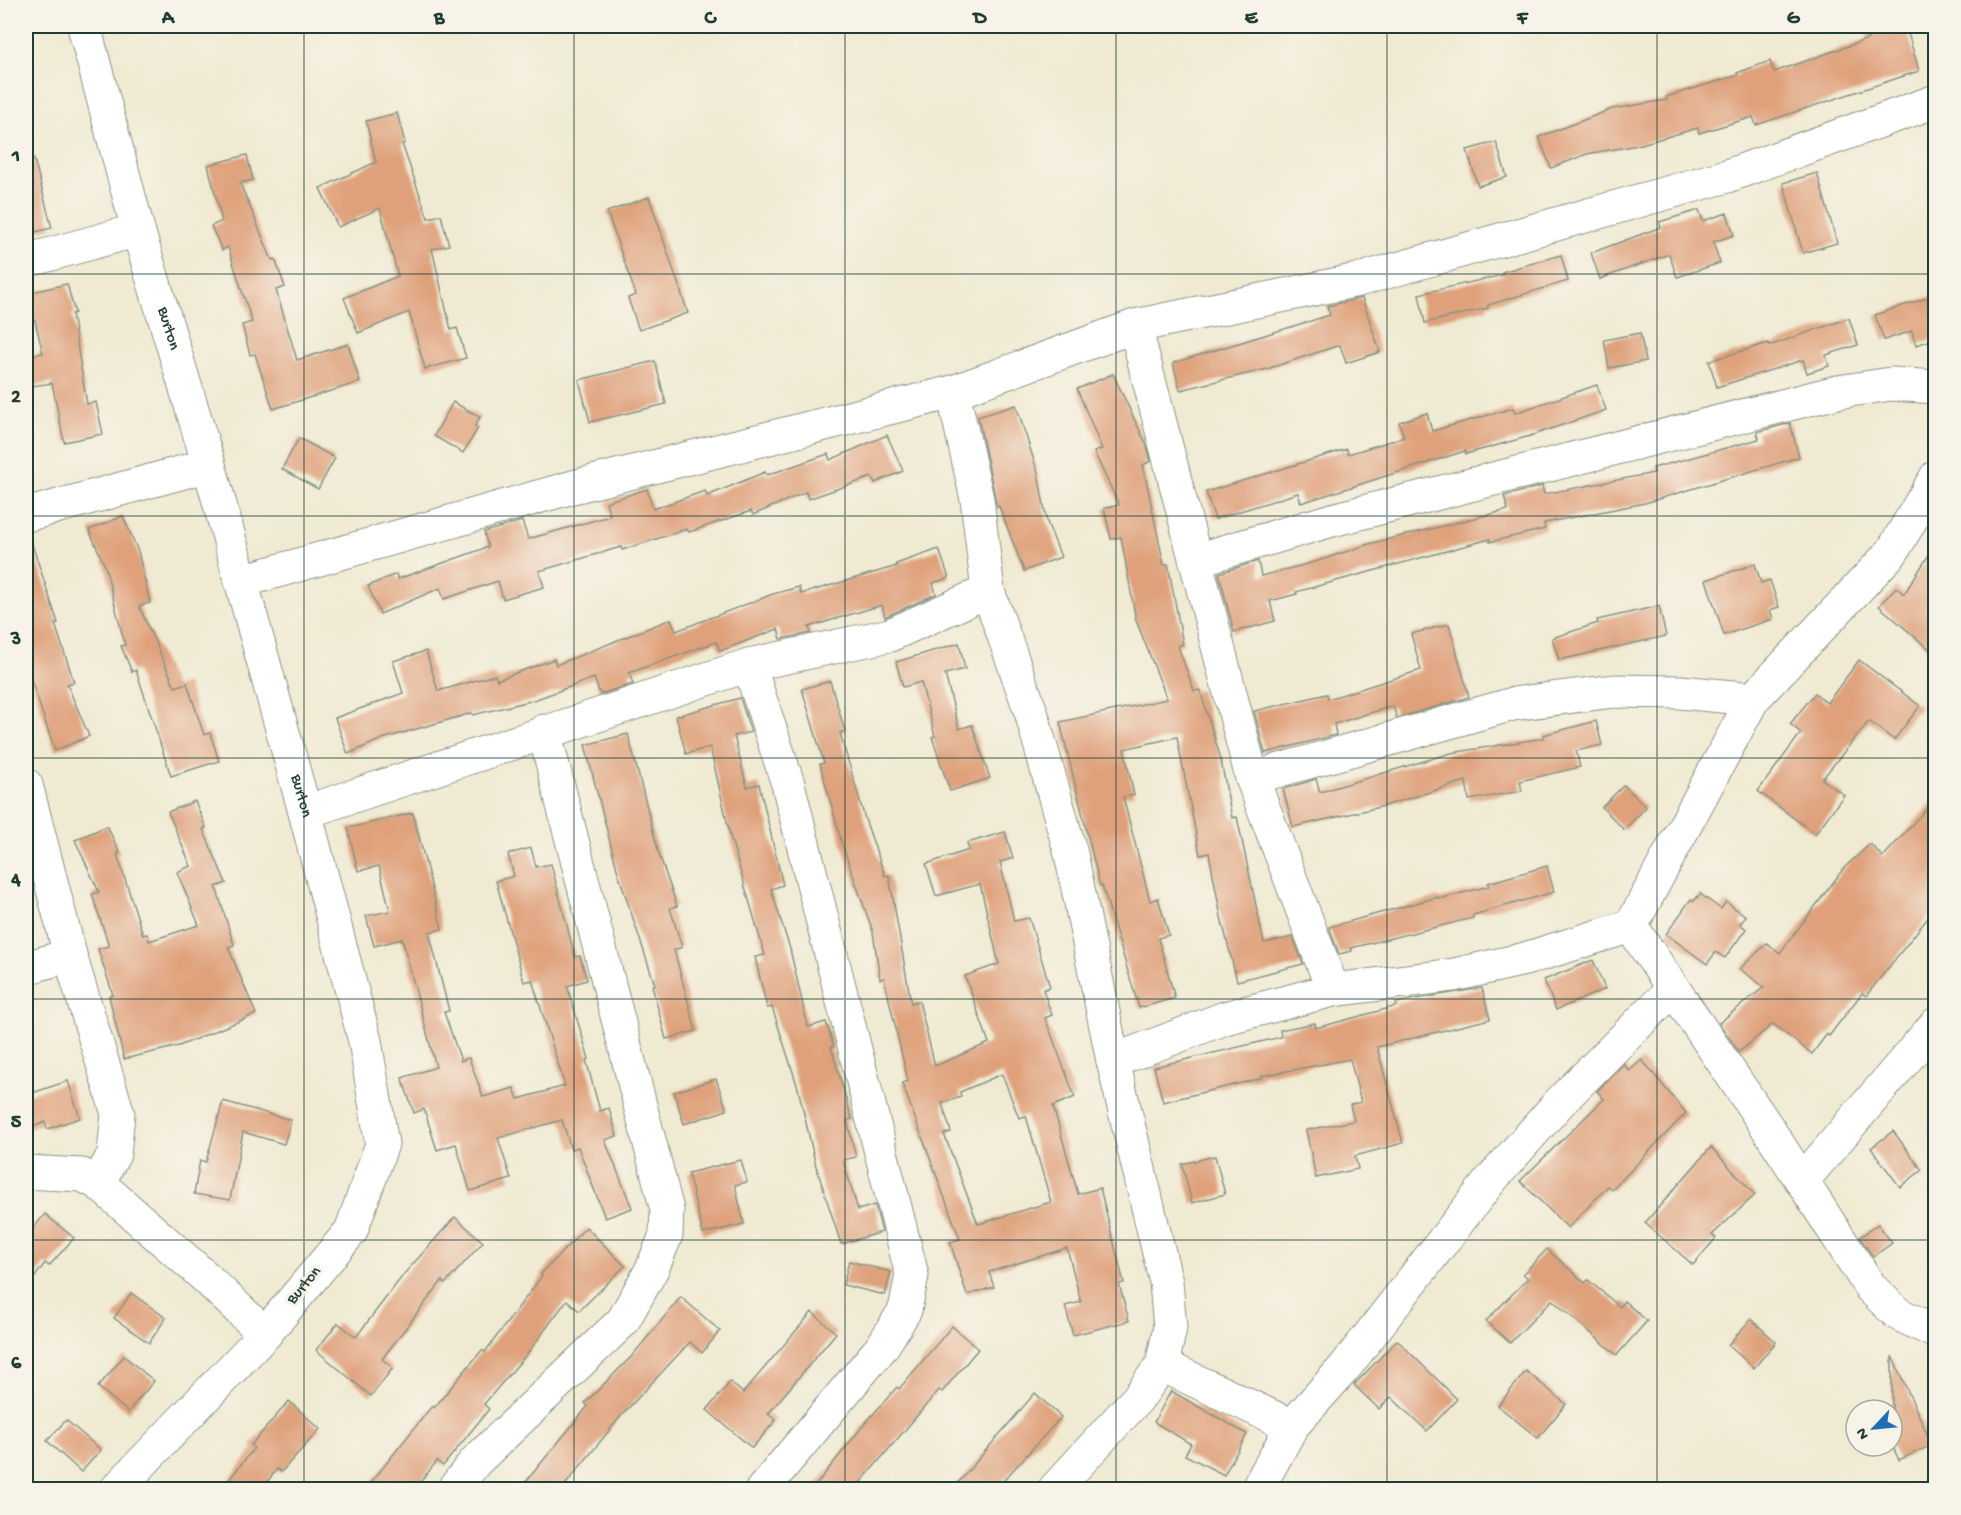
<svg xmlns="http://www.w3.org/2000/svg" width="1961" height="1515" font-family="'Gochi Hand',sans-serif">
<rect width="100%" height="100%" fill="#f7f3e8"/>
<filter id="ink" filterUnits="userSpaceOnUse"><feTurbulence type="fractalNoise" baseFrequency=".0167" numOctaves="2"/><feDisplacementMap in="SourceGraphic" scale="12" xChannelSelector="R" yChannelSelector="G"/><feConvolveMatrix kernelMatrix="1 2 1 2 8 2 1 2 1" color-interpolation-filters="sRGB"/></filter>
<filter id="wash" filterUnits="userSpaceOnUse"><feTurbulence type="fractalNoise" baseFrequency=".008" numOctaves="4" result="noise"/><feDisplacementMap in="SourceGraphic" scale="24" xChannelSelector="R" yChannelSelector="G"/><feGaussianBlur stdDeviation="1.35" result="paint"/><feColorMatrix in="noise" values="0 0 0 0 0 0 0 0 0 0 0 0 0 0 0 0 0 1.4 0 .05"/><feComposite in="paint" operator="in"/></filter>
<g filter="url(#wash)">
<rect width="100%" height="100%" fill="#f0ead2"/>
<g id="blocks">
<g fill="#dfa17c" fill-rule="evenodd">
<path d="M 1887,26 L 1906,26 L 1919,71 L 1756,125 L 1753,117 L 1699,133 L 1698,128 L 1638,145 L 1587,154 L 1551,168 L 1539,137 L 1612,109 L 1667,100 L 1666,97 L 1738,75 L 1737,73 L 1770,61 L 1774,72 L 1868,39 L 1866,32 Z"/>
<path d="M 397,113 L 405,143 L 402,144 L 428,218 L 441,215 L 449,245 L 432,249 L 451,330 L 457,328 L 466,358 L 425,369 L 409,312 L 358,333 L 344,298 L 398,276 L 380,208 L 338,227 L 320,188 L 376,162 L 366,121 Z"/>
<path d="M 1496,142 L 1507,177 L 1478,186 L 1467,150 Z"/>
<path d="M 247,155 L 253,180 L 240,183 L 272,260 L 275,259 L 285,287 L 276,290 L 297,360 L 348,344 L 360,382 L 273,409 L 255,354 L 250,355 L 242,325 L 252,322 L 228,247 L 222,250 L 211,226 L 222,221 L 208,165 Z"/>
<path d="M 34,159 L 52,228 L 26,234 L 26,160 Z"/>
<path d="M 1817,173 L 1837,243 L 1803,253 L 1783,183 Z"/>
<path d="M 649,197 L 688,313 L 639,330 L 628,298 L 636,295 L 607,212 Z"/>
<path d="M 1699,210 L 1703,221 L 1727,213 L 1734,235 L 1713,242 L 1720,263 L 1677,277 L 1669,254 L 1600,279 L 1591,253 L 1661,227 L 1659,222 Z"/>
<path d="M 1561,255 L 1568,281 L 1488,305 L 1488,308 L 1425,323 L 1419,294 L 1503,275 L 1502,272 Z"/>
<path d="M 67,284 L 75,313 L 72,314 L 87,404 L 96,402 L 103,434 L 64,442 L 52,383 L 32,386 L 27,356 L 43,353 L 28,293 Z"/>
<path d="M 1935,295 L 1935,339 L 1916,345 L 1912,331 L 1884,340 L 1875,315 Z"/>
<path d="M 1362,298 L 1380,352 L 1346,363 L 1340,345 L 1267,369 L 1180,390 L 1173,363 L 1330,315 L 1327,306 Z"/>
<path d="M 1849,318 L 1858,345 L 1826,355 L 1829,366 L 1807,373 L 1803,360 L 1717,387 L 1709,361 L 1768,343 L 1769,346 Z"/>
<path d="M 1640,333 L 1646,361 L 1609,368 L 1604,340 Z"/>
<path d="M 655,361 L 666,404 L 590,422 L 579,380 Z"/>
<path d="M 1113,374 L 1147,446 L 1151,461 L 1143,465 L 1164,565 L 1168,564 L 1183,644 L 1178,646 L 1194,691 L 1200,690 L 1220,756 L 1232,818 L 1237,817 L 1264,943 L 1293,937 L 1303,964 L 1237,981 L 1221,917 L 1209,853 L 1200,855 L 1177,737 L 1124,749 L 1134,795 L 1123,797 L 1150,901 L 1158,898 L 1169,935 L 1158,938 L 1175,998 L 1139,1008 L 1102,885 L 1100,886 L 1060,722 L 1167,699 L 1136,620 L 1121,537 L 1111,539 L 1104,508 L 1119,505 L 1094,452 L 1102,449 L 1077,389 Z"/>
<path d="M 1597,385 L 1606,410 L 1530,436 L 1466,454 L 1465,451 L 1301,503 L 1298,493 L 1215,519 L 1206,492 L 1347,449 L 1348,454 L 1404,437 L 1399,422 L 1427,413 L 1432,431 L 1513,408 L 1515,413 Z"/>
<path d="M 453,402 L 480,417 L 475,426 L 478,428 L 463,453 L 434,436 Z"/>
<path d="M 1016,405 L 1038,473 L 1047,522 L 1061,557 L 1024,571 L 999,506 L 997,507 L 978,417 Z"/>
<path d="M 1790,423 L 1799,457 L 1645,503 L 1544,523 L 1545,529 L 1490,542 L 1490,539 L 1296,592 L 1297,594 L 1270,601 L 1275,621 L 1234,632 L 1219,573 L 1258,561 L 1261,576 L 1318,561 L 1369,544 L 1508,510 L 1504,496 L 1542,486 L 1544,494 L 1654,473 L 1653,468 L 1759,439 L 1757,432 Z"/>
<path d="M 887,435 L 903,471 L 875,483 L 872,477 L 808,499 L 806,492 L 753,515 L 751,511 L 689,532 L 687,529 L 622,550 L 621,547 L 539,571 L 544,587 L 503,599 L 498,581 L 444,599 L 440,588 L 380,614 L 368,586 L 396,574 L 398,579 L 488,547 L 484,532 L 522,521 L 528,539 L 610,516 L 606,502 L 647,489 L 653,509 L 705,491 L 707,496 L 765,472 L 767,475 L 828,454 L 830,460 Z"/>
<path d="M 299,438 L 335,458 L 318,489 L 282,469 Z"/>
<path d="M 123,516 L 138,551 L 150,603 L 139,606 L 175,687 L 187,683 L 204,735 L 210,733 L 219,761 L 171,776 L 136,670 L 132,672 L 121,646 L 125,645 L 105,566 L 89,530 Z"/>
<path d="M 30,538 L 58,623 L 55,624 L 74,682 L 67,684 L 89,736 L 55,751 L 26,665 L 26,539 Z"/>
<path d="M 1935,545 L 1935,654 L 1879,606 L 1896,587 L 1904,594 Z"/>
<path d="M 939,549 L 949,578 L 933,583 L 936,594 L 885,617 L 882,605 L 809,627 L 811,633 L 781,639 L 778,629 L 720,651 L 716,642 L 629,673 L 633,684 L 600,694 L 594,678 L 534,700 L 473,715 L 472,713 L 382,739 L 348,754 L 335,718 L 403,693 L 393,661 L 426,651 L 438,691 L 495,675 L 497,680 L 554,659 L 556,665 L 671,619 L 676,631 L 773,594 L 799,587 L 801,594 L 897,566 L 896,564 Z"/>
<path d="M 1755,564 L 1761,583 L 1770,580 L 1779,607 L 1770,610 L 1773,619 L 1724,635 L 1706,580 Z"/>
<path d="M 1659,606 L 1666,636 L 1559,660 L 1552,638 L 1598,623 L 1597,620 Z"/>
<path d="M 1449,624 L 1469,697 L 1397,718 L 1393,706 L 1334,724 L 1336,735 L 1265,753 L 1254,711 L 1327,694 L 1328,699 L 1421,670 L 1411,634 Z"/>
<path d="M 959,643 L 965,669 L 945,674 L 959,729 L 972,725 L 990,778 L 950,791 L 932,737 L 935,736 L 921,682 L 903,687 L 896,662 Z"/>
<path d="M 1859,660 L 1920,706 L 1894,740 L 1869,721 L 1822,779 L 1844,795 L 1815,834 L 1758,791 L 1801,733 L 1790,724 L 1815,693 L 1827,703 Z"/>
<path d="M 830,681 L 845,731 L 840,733 L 866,822 L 885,876 L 889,875 L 911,1003 L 919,1001 L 935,1066 L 989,1043 L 965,976 L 999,964 L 980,884 L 936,896 L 926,864 L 969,850 L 967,843 L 1005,832 L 1013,858 L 1000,862 L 1014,921 L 1029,918 L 1050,987 L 1043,990 L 1052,1015 L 1045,1018 L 1075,1097 L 1053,1106 L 1078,1194 L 1100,1188 L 1124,1283 L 1119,1284 L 1129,1321 L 1073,1335 L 1065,1306 L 1081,1302 L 1067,1248 L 989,1272 L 994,1287 L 967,1295 L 950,1242 L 960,1239 L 902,1083 L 908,1081 L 884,978 L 880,979 L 873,932 L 843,847 L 820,764 L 824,763 L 802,689 ZM 1002,1074 L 1019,1118 L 1026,1116 L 1051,1202 L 978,1224 L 944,1134 L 951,1132 L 942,1103 L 961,1097 L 960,1092 Z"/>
<path d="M 740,698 L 751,732 L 734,736 L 747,787 L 759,784 L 783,885 L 771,889 L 790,949 L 808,1027 L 826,1022 L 834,1047 L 831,1047 L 852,1119 L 847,1120 L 856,1157 L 843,1160 L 858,1210 L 875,1205 L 882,1232 L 841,1244 L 816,1166 L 798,1088 L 772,1007 L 767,1008 L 755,957 L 765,955 L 731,839 L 710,747 L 686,754 L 676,716 Z"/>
<path d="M 1596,721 L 1602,745 L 1576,751 L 1580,767 L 1520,781 L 1522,791 L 1469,800 L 1466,781 L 1384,806 L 1293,827 L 1283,789 L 1316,779 L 1320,792 L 1451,753 L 1544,738 L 1543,735 Z"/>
<path d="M 628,734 L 659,854 L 677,906 L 670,908 L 682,947 L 674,950 L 696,1031 L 666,1039 L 652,986 L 655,985 L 618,873 L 585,745 Z"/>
<path d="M 1624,785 L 1646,807 L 1624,830 L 1602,807 Z"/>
<path d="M 1935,799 L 1935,909 L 1866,996 L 1862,993 L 1829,1036 L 1827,1034 L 1812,1054 L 1773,1024 L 1739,1052 L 1719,1023 L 1764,987 L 1740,969 L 1767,943 L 1780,953 L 1844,868 L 1870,844 L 1883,857 Z"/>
<path d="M 195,801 L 206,828 L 203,829 L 226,883 L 216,887 L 234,945 L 228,947 L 256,1014 L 179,1046 L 124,1059 L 109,996 L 113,995 L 98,949 L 109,946 L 92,894 L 99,892 L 75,840 L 107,826 L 120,853 L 117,854 L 143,935 L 147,934 L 149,941 L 199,925 L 177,872 L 191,866 L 168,812 Z"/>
<path d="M 413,813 L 442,929 L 429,932 L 449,1011 L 444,1012 L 461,1061 L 469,1058 L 483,1097 L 514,1088 L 518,1099 L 565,1086 L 532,980 L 524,982 L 496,881 L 514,876 L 508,854 L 531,848 L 536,867 L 551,864 L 575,957 L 580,956 L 587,980 L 567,986 L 589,1059 L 586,1060 L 600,1111 L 609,1108 L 617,1136 L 605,1140 L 632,1208 L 605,1218 L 578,1147 L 571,1149 L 562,1120 L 498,1138 L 511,1179 L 470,1191 L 456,1144 L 437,1150 L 424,1109 L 414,1113 L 402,1078 L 436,1067 L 402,939 L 374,946 L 366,916 L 390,911 L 379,866 L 358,871 L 348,828 Z"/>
<path d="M 1547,866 L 1554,892 L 1473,915 L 1473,918 L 1351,948 L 1352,951 L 1339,954 L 1329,927 L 1438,897 L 1439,899 L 1489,886 L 1488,883 Z"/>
<path d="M 1700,894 L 1721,909 L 1726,902 L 1746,916 L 1740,924 L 1746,929 L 1725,958 L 1716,952 L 1707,964 L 1666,934 L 1691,899 L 1694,901 Z"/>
<path d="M 1593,960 L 1605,989 L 1556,1010 L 1544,980 Z"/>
<path d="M 1482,988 L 1490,1019 L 1377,1047 L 1403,1143 L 1355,1156 L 1358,1169 L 1316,1178 L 1306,1130 L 1354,1121 L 1350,1105 L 1361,1102 L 1350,1059 L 1261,1076 L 1262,1078 L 1163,1102 L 1154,1067 L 1281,1037 L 1280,1030 L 1315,1023 L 1316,1028 L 1397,1006 L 1396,1003 L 1415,999 Z"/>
<path d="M 1642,1060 L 1686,1113 L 1612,1190 L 1608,1186 L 1568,1228 L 1520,1181 L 1604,1099 L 1597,1091 L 1624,1064 L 1629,1071 Z"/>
<path d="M 716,1079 L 727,1110 L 684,1124 L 674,1092 Z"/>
<path d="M 68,1081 L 80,1118 L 47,1129 L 45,1122 L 26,1130 L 26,1095 Z"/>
<path d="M 223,1101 L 291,1120 L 284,1144 L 243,1132 L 230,1200 L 194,1194 L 200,1160 L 206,1162 Z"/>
<path d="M 1893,1131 L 1922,1170 L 1900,1187 L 1871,1148 Z"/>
<path d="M 1711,1147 L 1755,1195 L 1712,1235 L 1716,1238 L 1693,1265 L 1645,1223 Z"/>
<path d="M 1215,1156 L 1225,1194 L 1192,1203 L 1182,1164 Z"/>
<path d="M 741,1160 L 747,1182 L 735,1185 L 744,1224 L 703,1234 L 688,1173 Z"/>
<path d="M 45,1214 L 74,1238 L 49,1266 L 45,1263 L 26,1289 L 26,1237 Z"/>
<path d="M 455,1217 L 483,1242 L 445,1284 L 442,1281 L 382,1359 L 393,1368 L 371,1396 L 316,1350 L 338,1323 L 356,1337 L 404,1274 Z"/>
<path d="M 1878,1224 L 1892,1243 L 1873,1257 L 1860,1237 Z"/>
<path d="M 586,1227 L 625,1266 L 579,1311 L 567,1300 L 527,1354 L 484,1404 L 489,1409 L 443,1466 L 437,1461 L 414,1490 L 365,1490 L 432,1406 L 434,1408 L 482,1350 L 485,1352 L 542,1276 L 541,1274 Z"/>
<path d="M 1547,1249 L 1585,1283 L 1588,1280 L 1620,1307 L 1624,1301 L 1647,1321 L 1617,1355 L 1552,1300 L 1510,1343 L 1486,1321 L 1528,1278 L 1523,1274 Z"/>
<path d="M 849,1261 L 891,1272 L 885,1295 L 843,1285 Z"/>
<path d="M 131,1293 L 166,1318 L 149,1343 L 114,1318 Z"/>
<path d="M 681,1297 L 720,1331 L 702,1353 L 690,1342 L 621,1416 L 561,1490 L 519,1490 L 588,1406 L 585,1403 L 631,1357 Z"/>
<path d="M 812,1312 L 836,1333 L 768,1414 L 776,1420 L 752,1448 L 707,1410 L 730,1382 L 743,1393 Z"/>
<path d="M 1751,1319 L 1776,1342 L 1754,1368 L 1728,1345 Z"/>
<path d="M 952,1326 L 978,1349 L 942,1392 L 939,1390 L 854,1490 L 812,1490 L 861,1428 L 897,1387 L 899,1389 Z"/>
<path d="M 1397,1340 L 1457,1399 L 1427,1431 L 1391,1397 L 1379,1409 L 1354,1385 Z"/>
<path d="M 124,1356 L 154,1381 L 128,1412 L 98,1387 Z"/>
<path d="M 1892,1356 L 1932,1445 L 1899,1460 L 1892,1445 Z"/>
<path d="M 1526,1371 L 1566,1404 L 1538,1438 L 1498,1406 Z"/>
<path d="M 1171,1391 L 1247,1434 L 1224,1475 L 1185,1455 L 1191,1444 L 1154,1422 Z"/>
<path d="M 1035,1393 L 1061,1417 L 995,1490 L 952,1490 Z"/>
<path d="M 289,1401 L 320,1429 L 281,1472 L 277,1469 L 261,1490 L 221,1490 L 254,1448 L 251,1445 Z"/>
<path d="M 66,1420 L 101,1450 L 81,1472 L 47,1441 Z"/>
</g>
</g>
</g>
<g filter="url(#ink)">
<use href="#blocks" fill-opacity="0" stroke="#889483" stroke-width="1.5"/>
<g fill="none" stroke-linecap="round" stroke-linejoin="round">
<g stroke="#889483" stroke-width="35">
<g id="street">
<path id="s1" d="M 84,26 L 138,230 L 209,465 L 305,812 L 365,1041 L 382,1144 L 351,1231 L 265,1334 L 116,1490"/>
<path d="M 26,261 L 138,230"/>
<path d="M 1135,326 L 1252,778 L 1333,990"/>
<path d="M 953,392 L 977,499 L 988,591 L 1031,712 L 1071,854 L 1113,1061 L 1166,1282 L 1170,1328 L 1162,1365 L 1138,1398 L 1054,1490"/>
<path d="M 26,515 L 209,465"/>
<path d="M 1196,560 L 1332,520 L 1837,392 L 1891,384 L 1936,387"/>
<path d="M 242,581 L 573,487 L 953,392 L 1135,326 L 1358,280 L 1727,176 L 1936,101"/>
<path d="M 749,665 L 788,784 L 912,1275 L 905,1310 L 882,1347 L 762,1490"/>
<path d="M 1252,778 L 1513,704 L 1614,691 L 1680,692 L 1753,699"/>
<path d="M 26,785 L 70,955 L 118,1114 L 114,1154 L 98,1183"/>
<path d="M 305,812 L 749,665 L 890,635 L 988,591"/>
<path d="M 1631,926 L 1767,1127 L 1871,1288 L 1898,1314 L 1936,1332"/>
<path d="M 26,968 L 70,955"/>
<path d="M 1113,1061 L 1225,1018 L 1333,990 L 1454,975 L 1525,959 L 1631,926 L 1753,699 L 1892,552 L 1936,477"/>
<path d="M 26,1172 L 82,1175 L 98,1183 L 203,1275 L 265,1334"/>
<path d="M 1802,1181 L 1936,1024"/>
<path d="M 1162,1365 L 1292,1426"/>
<path d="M 453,1490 L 475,1462 L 623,1321 L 652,1269 L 666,1235 L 667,1210 L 544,731"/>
<path d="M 1257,1490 L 1292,1426 L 1345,1367 L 1489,1182 L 1560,1102 L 1673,989"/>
</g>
</g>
<use href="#street" stroke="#fff" stroke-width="33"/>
</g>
</g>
<path fill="none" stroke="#1f3d34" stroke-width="1.5" stroke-opacity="0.55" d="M 304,26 L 304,1490M 574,26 L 574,1490M 845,26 L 845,1490M 1116,26 L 1116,1490M 1387,26 L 1387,1490M 1657,26 L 1657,1490M 26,274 L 1936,274M 26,516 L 1936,516M 26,758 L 1936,758M 26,999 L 1936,999M 26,1240 L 1936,1240"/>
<g text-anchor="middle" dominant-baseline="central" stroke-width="6" stroke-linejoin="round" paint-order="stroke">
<g font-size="16" fill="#1f3d34" stroke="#f7f3e8">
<text stroke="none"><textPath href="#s1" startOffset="314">Burton</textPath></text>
<text stroke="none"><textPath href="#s1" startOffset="800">Burton</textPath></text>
<text transform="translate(305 1286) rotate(-50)">Burton</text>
</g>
</g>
<rect width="1961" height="1515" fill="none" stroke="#f7f3e8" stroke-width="66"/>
<g transform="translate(1874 1428) rotate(244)"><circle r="28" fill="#f7f3e8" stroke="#a1aaa0" stroke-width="1.5"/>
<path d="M0-4.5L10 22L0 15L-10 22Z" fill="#1f6fb2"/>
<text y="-9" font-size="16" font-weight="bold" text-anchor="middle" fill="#1f3d34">N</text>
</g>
<rect x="33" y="33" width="1895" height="1449" fill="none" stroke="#1f3d34" stroke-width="2"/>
<g font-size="20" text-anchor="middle" font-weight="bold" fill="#1f3d34">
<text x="168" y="23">A</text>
<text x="439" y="23">B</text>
<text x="710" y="23">C</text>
<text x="980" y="23">D</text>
<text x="1251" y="23">E</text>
<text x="1522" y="23">F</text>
<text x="1793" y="23">G</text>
<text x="16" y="161">1</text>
<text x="16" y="402">2</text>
<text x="16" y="644">3</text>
<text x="16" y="885">4</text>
<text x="16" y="1127">5</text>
<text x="16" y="1368">6</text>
</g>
</svg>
